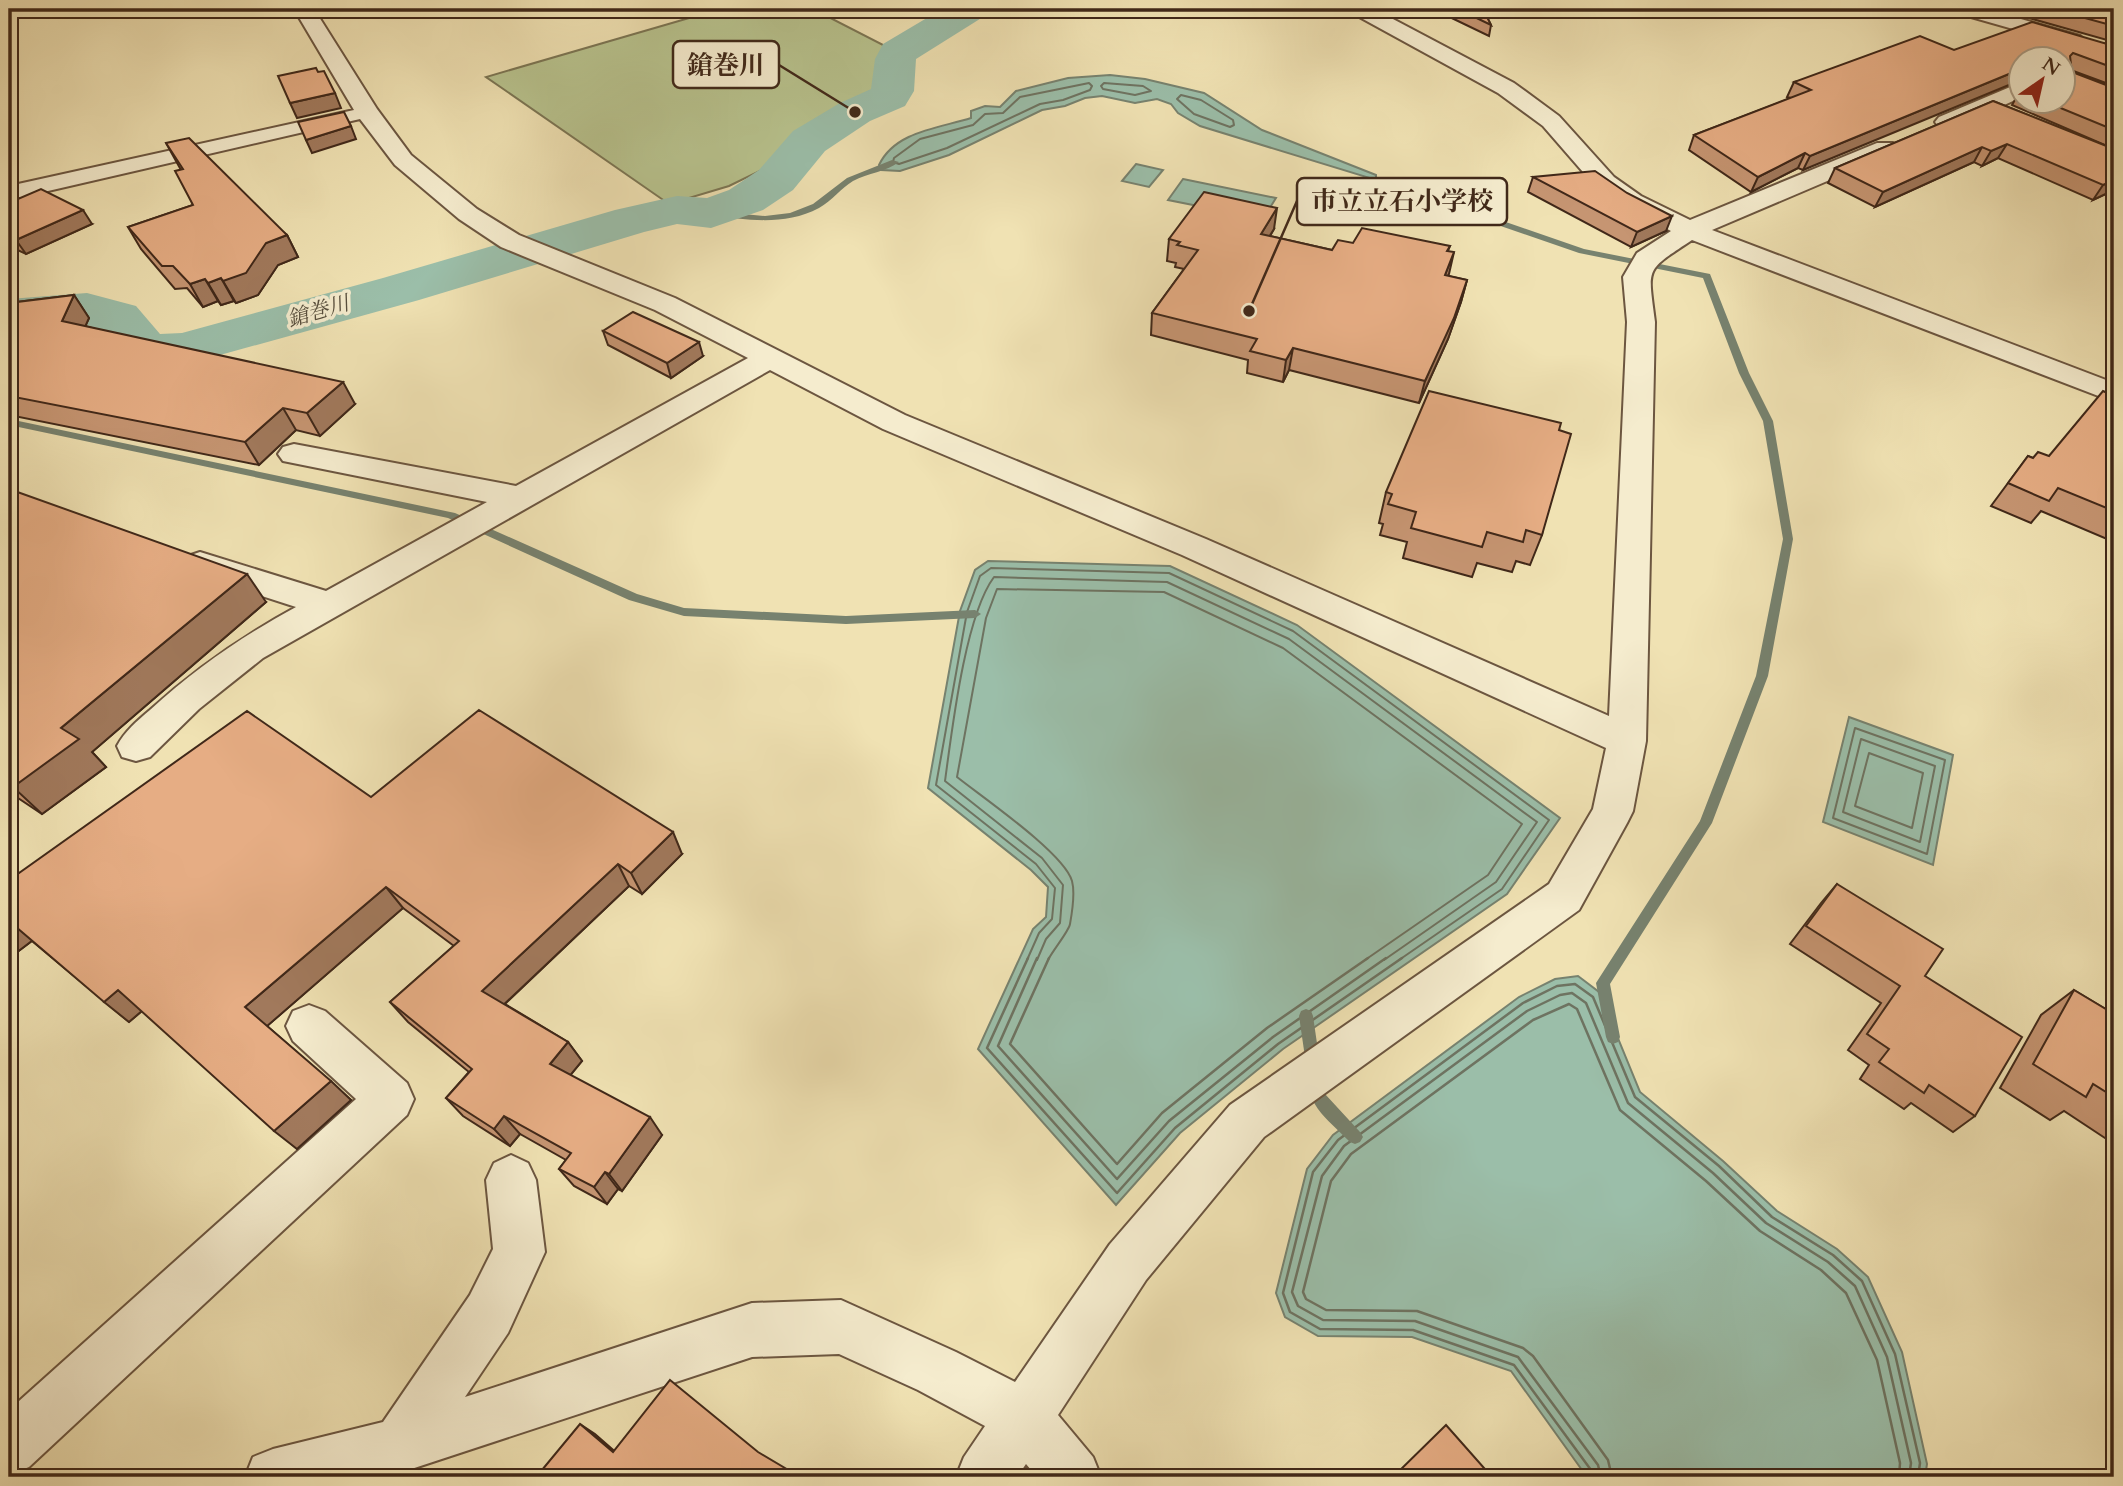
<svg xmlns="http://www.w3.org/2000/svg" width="2123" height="1486" viewBox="0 0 2123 1486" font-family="Cardo,'Noto Serif JP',serif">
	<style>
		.green { fill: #b8c38e; stroke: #7c7654; stroke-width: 2 }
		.water { fill: #9bbea9; stroke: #77826f; stroke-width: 2 }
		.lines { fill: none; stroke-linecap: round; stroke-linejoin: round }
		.shore-far1 { stroke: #6e7361; stroke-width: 2 }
		.shore { stroke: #6e7361; stroke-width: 2.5 }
		.stream { fill: #77826f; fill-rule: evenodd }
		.river { fill: #9bbea9; fill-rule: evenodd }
		.minor-casing { stroke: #6c5640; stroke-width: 4 }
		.minor { fill: #f5ecce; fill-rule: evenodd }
		.wall { fill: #c69572; stroke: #402819; stroke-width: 2 }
		.shaded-wall { fill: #a1795c; stroke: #402819; stroke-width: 2 }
		.building { fill: #e6ad84; stroke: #402819; stroke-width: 2 }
		.labels { text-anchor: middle; stroke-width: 7; stroke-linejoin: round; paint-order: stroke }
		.far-water-label { font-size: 21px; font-style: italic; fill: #574e3d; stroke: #f5ecce }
		.leader { fill: none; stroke: #402819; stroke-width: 2.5 }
		.callout-dot { fill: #402819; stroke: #f5ecce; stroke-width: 2.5 }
		.callout { fill: #f5ecce; stroke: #402819; stroke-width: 2.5 }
		.callout-label { font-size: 26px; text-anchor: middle; font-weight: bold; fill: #402819 }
	</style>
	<rect width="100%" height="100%" fill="#f0e2b3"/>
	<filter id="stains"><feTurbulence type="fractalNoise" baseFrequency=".00286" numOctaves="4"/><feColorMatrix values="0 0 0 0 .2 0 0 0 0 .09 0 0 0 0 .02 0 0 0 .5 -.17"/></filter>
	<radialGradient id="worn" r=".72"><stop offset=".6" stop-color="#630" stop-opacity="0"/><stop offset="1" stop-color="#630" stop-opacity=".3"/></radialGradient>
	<path class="green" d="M720 9H813L889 48 884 63V85L873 98 828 119 770 166 729 186 669 204 486 77Z"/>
	<g class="water">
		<path d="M1110 75 1145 79 1204 93 1262 130 1376 175V180L1200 126 1178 113 1171 104 1157 99 1135 103 1102 96 1085 98 1065 106 1042 110 949 155 900 171 881 170 879 165C895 131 940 128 971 118V111L985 106 1000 107 1016 91 1068 78Z"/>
		<path d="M1136 164 1163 170 1149 187 1122 181Z"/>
		<path d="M1183 179 1276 198 1263 219 1168 200Z"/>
		<path d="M988 561 1170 566 1297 625 1560 818 1507 894 1283 1049 1180 1133 1116 1205 978 1049 1033 929 1046 917 1048 887 1031 870 928 788 960 611 975 570Z"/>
		<path d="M1849 717 1953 755 1933 865 1823 822Z"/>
		<path d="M1578 976 1599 992 1640 1092 1723 1161 1777 1211 1837 1249 1868 1277 1902 1352 1927 1464 1925 1477H1587L1511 1371 1412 1337 1318 1336 1285 1317 1276 1293 1307 1169 1333 1135 1519 997 1555 979Z"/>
	</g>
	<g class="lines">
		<g class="shore-far1">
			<path d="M1089 83 1092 86 1090 90 1063 100 1040 104 947 148 899 164 893 162 894 158 920 139 973 125 985 114 1003 113 1020 97Z"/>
			<path d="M1104 83 1143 86 1151 91 1135 95 1103 89 1101 86Z"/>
			<path d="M1181 95 1201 100 1233 120 1234 125 1230 127 1194 114 1177 99Z"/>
			<path d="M1855 728 1945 760 1927 854 1833 818Z"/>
			<path d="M1861 739 1935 766 1920 842 1843 812Z"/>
			<path d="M1869 753 1923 773 1912 828 1855 806Z"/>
			<path d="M1027 960 1039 933 1052 919 1055 888 1036 864 936 785 967 612 980 576 991 568 1169 573 1293 631 1549 820 1502 889 1399 960"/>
			<path d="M1037 960 1046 939 1060 923 1063 885 1042 858 945 781C952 730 965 616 994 577L1167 582 1289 639 1537 822 1496 882 1384 960"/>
			<path d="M1048 960C1053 950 1069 931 1070 924 1072 913 1075 892 1072 881 1064 853 982 797 957 777L986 618 997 589 1164 592 1283 648 1522 824 1488 875 1365 960"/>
		</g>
		<g class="shore">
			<path d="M1028 958 987 1048 1117 1193 1175 1128 1278 1044 1402 958"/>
			<path d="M1037 958 998 1046 1117 1179 1169 1121 1273 1037 1386 958"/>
			<path d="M1049 958 1010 1044 1117 1164 1162 1113 1267 1028 1368 958"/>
			<path d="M1593 1477 1591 1470 1514 1365 1413 1330 1320 1329 1290 1312 1283 1293 1313 1172 1338 1140 1523 1003 1557 986 1575 984 1593 997 1635 1097 1719 1166 1772 1217 1833 1255 1862 1281 1895 1354 1920 1463 1918 1477"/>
			<path d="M1601 1477 1598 1465 1518 1357 1415 1321 1323 1320 1298 1306 1292 1292 1322 1176 1344 1146 1527 1011 1560 995 1572 993 1586 1003 1628 1103 1713 1173 1766 1223 1828 1262 1855 1286 1887 1357 1911 1463 1909 1477"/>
			<path d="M1612 1477 1608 1460 1533 1356 1523 1348 1417 1311 1326 1310 1306 1299 1303 1292 1331 1181 1351 1154 1533 1020 1569 1004 1577 1009 1620 1110 1706 1181 1760 1231 1821 1270 1846 1293 1877 1360 1900 1463 1899 1477"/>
		</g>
		<g class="stream">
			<path d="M892 160 899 162C886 172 868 173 853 181 841 188 832 201 819 208 785 226 747 220 711 215L707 213 711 211 765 216 790 213 813 204 847 178Z"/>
			<path d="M1373 178H1379L1584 249 1710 274 1749 373 1773 421 1793 539 1768 676 1712 823 1610 984 1620 1037 1618 1042 1613 1044 1608 1042 1606 1037 1596 983 1700 821 1756 676 1783 539 1763 421 1739 373 1703 278 1579 253 1373 182Z"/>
			<path d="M9 419 455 513 637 594 684 608 846 616 975 610 981 614 975 618 846 624 684 616 629 600 448 518 9 425Z"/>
			<path d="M1306 1009 1311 1011 1313 1016 1320 1064 1318 1069 1313 1071 1308 1069 1306 1064 1299 1016 1301 1011Z"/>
			<path d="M1316 1075 1321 1077 1325 1094 1360 1132 1363 1137 1360 1142 1355 1144 1350 1142C1335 1126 1301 1102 1311 1077Z"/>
		</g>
		<path class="river" d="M942 9H988L983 17 916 59 914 91 905 106 870 121 825 151 793 190 763 210 711 228 677 224 644 232 419 300 184 365C164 367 135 369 118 355 104 343 105 330 86 325L9 331V299L87 293 136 306 160 334 182 333 383 278 615 210 677 196 707 198 729 190 759 170 793 131 840 103 871 89 875 59 883 44Z"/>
		<g class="minor-casing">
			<g id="minor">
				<path d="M294 9H314L377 109 411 155 477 209 519 235 675 298 905 415 1206 539 1609 716 1627 322 1623 277 1637 253 1671 231 1623 206 1596 187 1543 126 1498 93 1352 13 1349 9H1374L1514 83 1559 116 1614 177 1641 196 1690 220 1877 143H1893L1897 148 1893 153 1712 230 2114 383V402L1692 240C1644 272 1648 266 1655 322L1646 741 1633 811 1627 823 1579 910 1264 1137 1146 1280 1058 1415 1093 1457 1101 1477H1037L1026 1464 1017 1477H956L964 1457 985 1426 918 1390 839 1354 752 1357 387 1477H245L253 1457 273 1449 383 1422 470 1295 493 1249 486 1180 494 1163 511 1155 528 1163 536 1180 545 1252 508 1333 465 1397 752 1303 841 1300 956 1352 1015 1382 1110 1244 1230 1105 1549 884 1593 809 1606 748 1182 555 883 429 770 370 263 658 199 709 150 757 136 761 122 757 117 746C125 731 137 721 150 710 196 668 241 637 296 607L188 572 183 564 188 556 200 552 326 591 487 502 283 461 278 454 283 447 294 444 516 486 748 358 655 310 501 247 459 219 395 165 360 119 9 200V186L354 110Z"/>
				<path d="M1954 9H1986L2080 36 2084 40 2080 44 2073 46 1957 13Z"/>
				<path d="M2022 82V97L1955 127H1939L1935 122 1939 117Z"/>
				<path d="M309 1005 325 1011 407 1083 414 1099 407 1115 29 1467 9 1475V1410L356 1099 293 1041 286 1026 293 1011Z"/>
			</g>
		</g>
		<use href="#minor" class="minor"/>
	</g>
	<g class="wall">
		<path d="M1433 9H1483L1491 25 1489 36Z"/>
		<path d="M1997 9H2114V42Z"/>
		<path d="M2114 43V86L2071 70 2072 72 2114 88V149L2012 105 2020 91 2021 89V102H2063V60H2021L1803 170 1798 168 1751 192 1689 150 1694 135 1791 98 1787 97 1794 82 1954 50Z"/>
		<path d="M1993 101 2114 149V190L2093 200 1998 158 1982 166 1974 162 1875 207 1828 183 1835 168Z"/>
		<path d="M166 143 287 235 298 257 278 265 258 295 236 303 234 301 221 305 218 301 203 307 187 288 175 289 141 249 128 227 193 205 181 170Z"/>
		<path d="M1533 177 1666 231 1631 247 1528 192Z"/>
		<path d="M10 186 19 199 92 224 26 254 9 246V187Z"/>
		<path d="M1274 229 1270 236 1332 250 1353 243 1450 246 1448 251V276L1467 280 1461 302 1448 339 1419 403 1289 370 1283 382 1247 373 1248 360 1151 335 1152 313 1184 269 1175 267 1176 263 1167 261 1169 239Z"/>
		<path d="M74 295 89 318 85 326 355 404 320 436 296 430 259 465 9 415V303Z"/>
		<path d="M603 331 703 356 671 378 608 345Z"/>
		<path d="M2114 396V542L2041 511 2031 523 1991 506 2028 456 2033 458 2049 456Z"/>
		<path d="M1559 430 1542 535 1530 565 1516 561 1512 572 1477 563 1472 577 1403 558 1407 542 1380 535 1383 524 1379 523 1386 492Z"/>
		<path d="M9 489 266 602 92 752 106 767 42 814 9 792Z"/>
		<path d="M371 797 682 854 642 894 629 886 505 1004 568 1042 582 1061 570 1075 662 1135 622 1191 618 1189 607 1204 574 1186 559 1169 566 1160 520 1134 510 1146 463 1116 446 1098 469 1072 408 1022 390 1002 454 946 403 908 267 1026 351 1100 297 1149 142 1011 129 1022 32 941 16 953 19 873Z"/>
		<path d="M1837 884 1925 976 1975 1116 1953 1132 1911 1103 1904 1109 1860 1079 1869 1065 1848 1050 1881 1003 1790 944 1821 903Z"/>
		<path d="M2074 990 2114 1014V1144L2064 1111 2050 1120 2000 1088 2041 1015Z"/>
	</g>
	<g class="shaded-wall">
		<path d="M2021 69V80L1803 170 1810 156Z"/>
		<path d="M335 93 341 108 297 118 290 103Z"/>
		<path d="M351 126 356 139 312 153 306 140Z"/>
		<path d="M2007 144 1998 158 1982 166 1991 151Z"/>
		<path d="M1982 147 1974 162 1875 207 1883 192Z"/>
		<path d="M1805 153 1798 168 1751 192 1758 177Z"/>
		<path d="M2114 180V190L2093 200 2103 185Z"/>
		<path d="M10 186 20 200 11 202Z"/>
		<path d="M1277 208 1274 229 1258 255 1261 234Z"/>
		<path d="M83 210 92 224 26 254 16 240Z"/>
		<path d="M1672 216 1666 231 1631 247 1637 232Z"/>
		<path d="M287 235 298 257 278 265 258 295 236 303 223 281 266 243Z"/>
		<path d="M1454 252 1449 274 1439 296 1445 275Z"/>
		<path d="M221 278 234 301 221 305 208 283Z"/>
		<path d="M205 279 218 301 203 307 190 284Z"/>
		<path d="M1467 280 1461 302 1448 339 1419 403 1425 381Z"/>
		<path d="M74 295 89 318 78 343 62 321Z"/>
		<path d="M699 342 703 356 671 378 667 363Z"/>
		<path d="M1293 348 1289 370 1283 382 1286 360Z"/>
		<path d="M343 382 355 404 320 436 307 413Z"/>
		<path d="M283 408 296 430 259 465 245 442Z"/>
		<path d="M247 574 266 602 92 752 106 767 42 814 13 787 61 728Z"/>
		<path d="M673 832 682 854 642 894 631 873Z"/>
		<path d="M618 864 629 886 497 1011 482 991Z"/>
		<path d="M386 887 403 908 266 1027 245 1007Z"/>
		<path d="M9 921 33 940 16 953 9 947Z"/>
		<path d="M118 990 143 1010 129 1022 104 1002Z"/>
		<path d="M568 1042 582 1061 564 1083 550 1064Z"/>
		<path d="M331 1081 351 1100 297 1149 274 1131Z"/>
		<path d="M504 1116 520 1134 510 1146 494 1129Z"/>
		<path d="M650 1117 662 1135 622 1191 609 1174Z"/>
		<path d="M605 1172 618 1189 607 1204 594 1187Z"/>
		<path d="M580 1424 595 1434 627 1462 613 1452Z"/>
	</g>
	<g class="building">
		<path d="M1458 9H1483L1491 25Z"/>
		<path d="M2052 9H2114V26Z"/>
		<path d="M2032 22 2107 44 2114 43V68L2073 53 2070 56 2072 72 2114 88V130L2046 102H2063V60H2021V69L1810 156 1805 153 1758 177 1694 135 1811 90 1794 82 1920 36 1954 50Z"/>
		<path d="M316 68 318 72 324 71 335 93 290 103 278 76Z"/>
		<path d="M1993 101 2114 149V180L2103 185 2007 144 1991 151 1982 147 1883 192 1835 168Z"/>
		<path d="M344 112 351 126 306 140 298 122Z"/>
		<path d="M189 138 287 235 266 243 246 273 223 281 221 278 208 283 205 279 190 284 173 266H162L128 227 193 205 175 171 183 169 166 143Z"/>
		<path d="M1595 171 1627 193 1672 216 1637 232 1533 177Z"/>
		<path d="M10 186 11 202 41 189 83 210 16 240 9 237V187Z"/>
		<path d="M1204 192 1277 208 1261 234 1332 250 1338 240 1353 243 1362 228 1450 246 1447 251 1454 252 1445 275 1467 280 1454 318 1425 381 1293 348 1286 360 1250 351 1257 339 1152 313 1198 250 1177 245 1180 242 1169 239Z"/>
		<path d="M74 295 62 321 343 382 307 413 283 408 245 442 9 396V303Z"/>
		<path d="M633 312 699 342 667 363 603 331Z"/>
		<path d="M1429 391 1561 423 1559 430 1571 434 1542 535 1526 530 1523 542 1487 532 1482 547 1411 528 1416 512 1388 504 1392 494 1386 492Z"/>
		<path d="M2103 391 2114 396V511L2058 488 2049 501 2008 483 2028 456 2033 458 2038 452 2049 456Z"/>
		<path d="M9 489 247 574 61 728 79 739 13 787 9 785Z"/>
		<path d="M479 710 673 832 631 873 618 864 482 991 568 1042 550 1064 650 1117 609 1174 605 1172 594 1187 559 1169 571 1153 504 1116 494 1129 446 1098 472 1069 390 1002 459 941 386 887 245 1007 331 1081 274 1131 118 990 104 1002 9 921V865L19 873 247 711 371 797Z"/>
		<path d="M1837 884 1943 949 1925 976 2022 1037 1975 1116 1929 1085 1924 1093 1879 1062 1889 1049 1867 1034 1900 986 1806 926Z"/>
		<path d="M2074 990 2114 1014V1097L2093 1084 2086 1097 2033 1064Z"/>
		<path d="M670 1380 758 1452 800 1477H538L537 1476 580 1424 613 1452Z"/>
		<path d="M1446 1425 1492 1477H1393Z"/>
	</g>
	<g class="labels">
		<g class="far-water-label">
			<text transform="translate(318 311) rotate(-16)" y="7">鎗巻川</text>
		</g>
	</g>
	<path class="leader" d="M855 112L779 65M1249 311L1297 201"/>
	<g class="callout-dot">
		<circle cx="855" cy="112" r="7"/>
		<circle cx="1249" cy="311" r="7"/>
	</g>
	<g class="callout">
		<rect x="673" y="41" width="106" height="47" rx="7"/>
		<rect x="1297" y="178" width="210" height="47" rx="7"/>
	</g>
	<g class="callout-label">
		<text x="726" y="74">鎗巻川</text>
		<text x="1402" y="210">市立立石小学校</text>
	</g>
	<rect width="2123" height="1486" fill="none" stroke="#f0e2b3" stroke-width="35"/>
	<rect x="10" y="10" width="2102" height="1465" fill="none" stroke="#402819" stroke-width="3.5"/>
	<rect x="18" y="18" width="2088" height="1451" fill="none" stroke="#402819" stroke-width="2"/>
	<g transform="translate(2042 80) rotate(34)"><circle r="33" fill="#f5ecce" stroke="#ad9e86" stroke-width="2"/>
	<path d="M0-5L12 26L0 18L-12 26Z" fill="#8f2418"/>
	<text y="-10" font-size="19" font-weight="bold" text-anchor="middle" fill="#402819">N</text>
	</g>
	<rect width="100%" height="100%" filter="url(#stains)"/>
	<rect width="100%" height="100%" fill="url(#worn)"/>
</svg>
